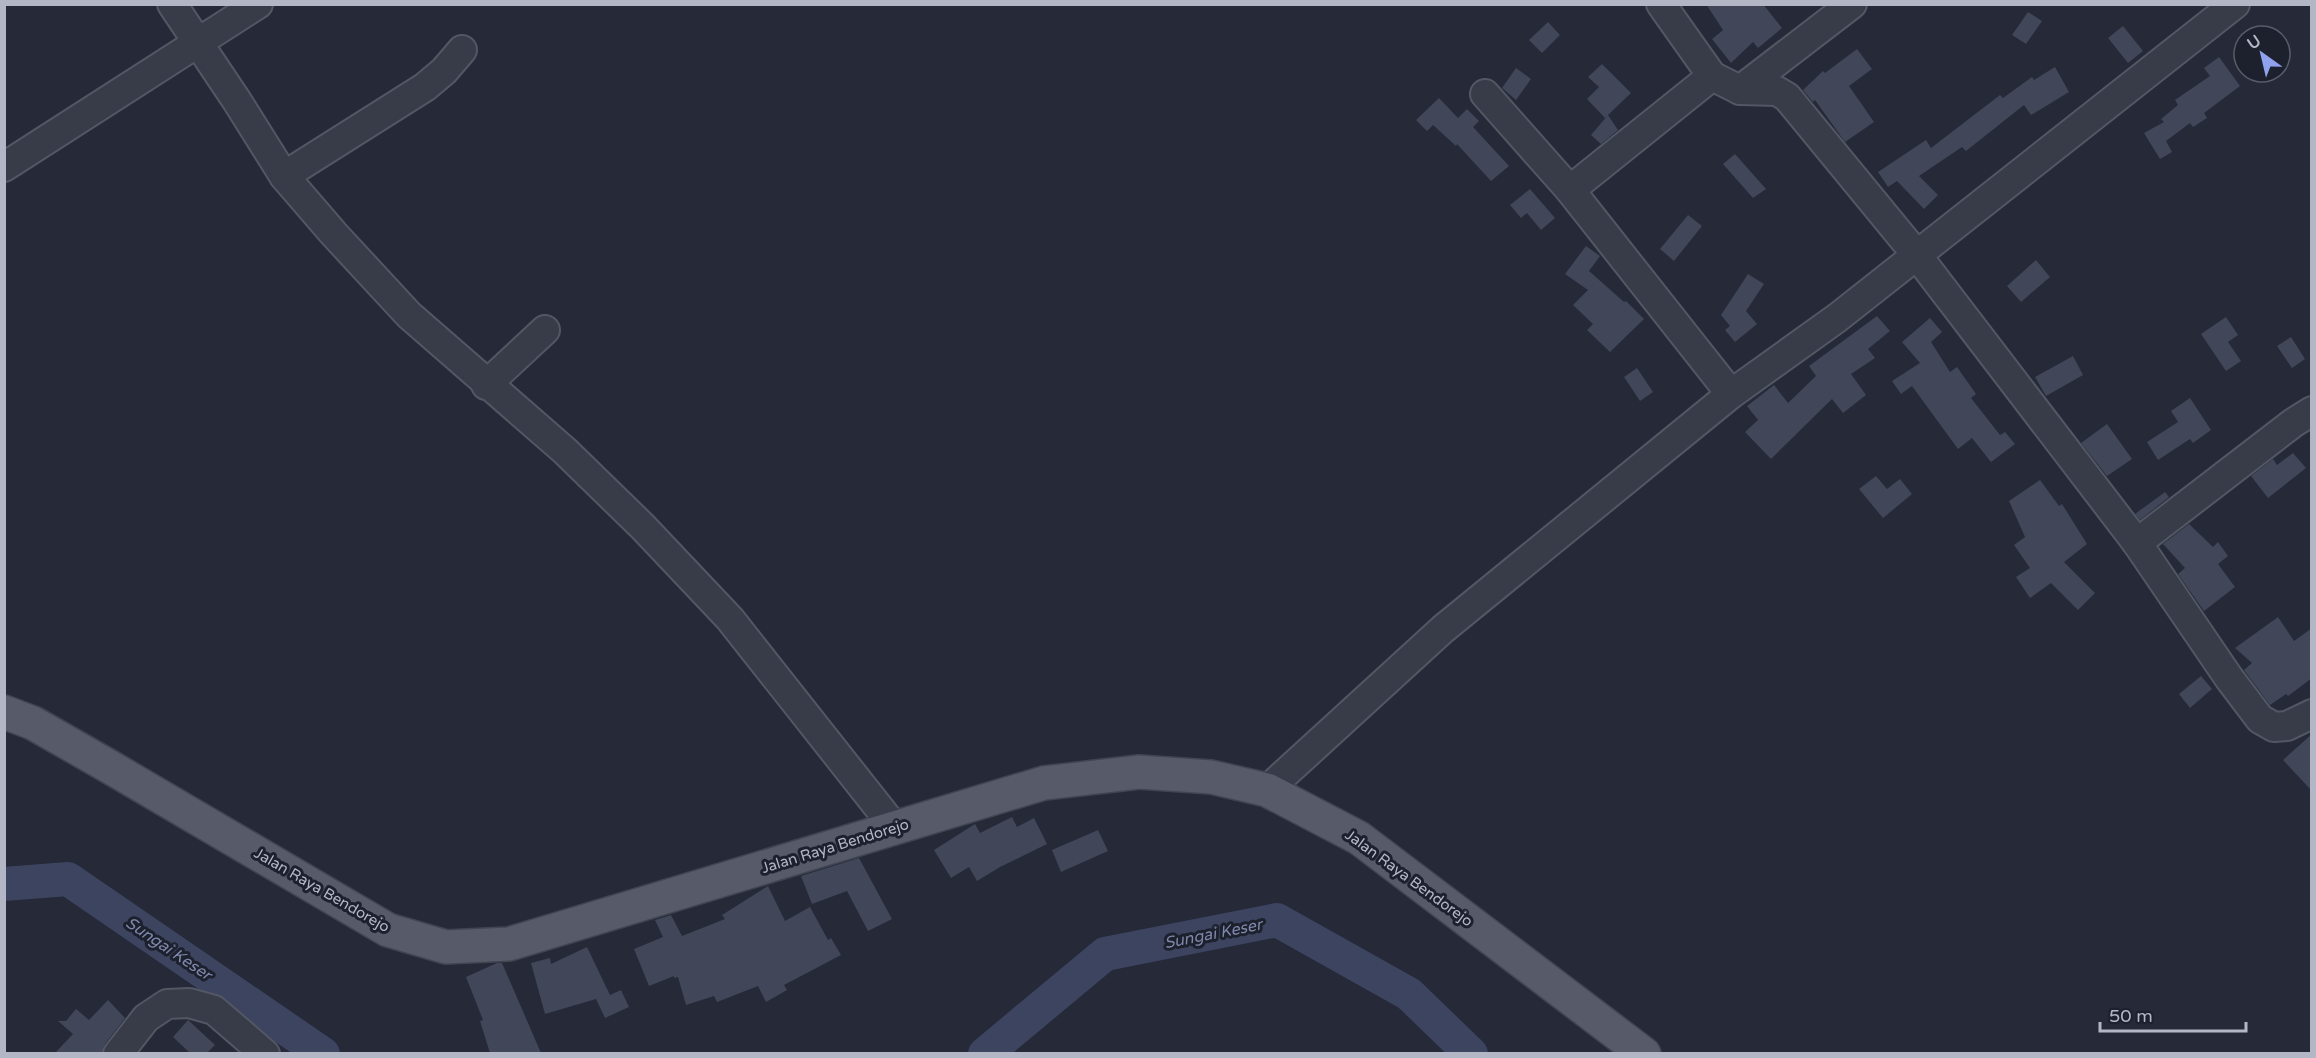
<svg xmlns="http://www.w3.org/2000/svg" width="2316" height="1058" viewBox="0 0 2316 1058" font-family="'Varela Round',sans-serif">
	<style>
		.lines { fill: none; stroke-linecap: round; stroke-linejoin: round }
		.river { stroke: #3c4460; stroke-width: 34 }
		.building { fill: #414758 }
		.minor-casing { stroke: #535764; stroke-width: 32 }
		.major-casing { stroke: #414552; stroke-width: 36 }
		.minor { stroke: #383c49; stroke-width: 28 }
		.major { stroke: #565a69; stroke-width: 33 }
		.labels { text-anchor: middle; stroke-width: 6; stroke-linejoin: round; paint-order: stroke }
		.street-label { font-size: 15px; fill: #b3b7c5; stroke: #1d212e }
		.water-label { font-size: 16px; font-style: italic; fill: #7e88aa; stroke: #1d212e }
	</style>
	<rect width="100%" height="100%" fill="#252938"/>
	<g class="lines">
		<g class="river">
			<path d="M4 884 68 879 323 1054"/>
			<path d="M985 1054 1105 954 1277 920 1409 994 1471 1054"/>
		</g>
	</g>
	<g class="building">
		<path d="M1706 4H1763L1782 28 1758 48 1753 42 1731 63 1712 39 1723 30Z"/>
		<path d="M2028 12 2042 21 2026 44 2012 35Z"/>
		<path d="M1548 22 1560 35 1542 53 1529 40Z"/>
		<path d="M2123 26 2143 51 2128 63 2108 38Z"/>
		<path d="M1857 49 1872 69 1849 86 1874 122 1845 142 1815 100 1813 102 1803 90 1823 71 1825 73Z"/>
		<path d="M2219 57 2240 86 2204 113 2207 118 2193 127 2190 123 2166 141 2172 152 2160 159 2144 133 2164 122 2161 119 2178 105 2175 100 2210 76 2204 68Z"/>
		<path d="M1602 64 1631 93 1608 115 1618 130 1601 144 1591 135 1608 115 1605 118 1587 99 1599 87 1588 77Z"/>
		<path d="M2055 67 2069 92 2031 115 2024 105 1966 151 1962 147 1919 176 1938 195 1924 209 1897 181 1888 187 1878 172 1926 140 1931 148 2000 95 2003 98 2032 77 2034 80Z"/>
		<path d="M1516 68 1531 79 1516 100 1502 88Z"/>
		<path d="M1439 98 1458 118 1467 109 1479 121 1473 127 1509 166 1491 181 1457 144 1456 146 1433 125 1427 131 1416 120Z"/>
		<path d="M1735 154 1766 189 1753 198 1723 164Z"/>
		<path d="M1530 189 1555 218 1541 230 1527 213 1521 218 1510 205Z"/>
		<path d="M1688 215 1702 226 1674 261 1660 249Z"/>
		<path d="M1586 246 1600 256 1589 271 1624 302 1626 301 1644 319 1610 352 1587 330 1593 324 1573 305 1588 290 1565 274Z"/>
		<path d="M2036 260 2050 277 2021 302 2007 286Z"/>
		<path d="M1748 274 1764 284 1746 311 1757 324 1735 342 1725 330 1730 326 1721 315Z"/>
		<path d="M1877 316 1890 331 1868 349 1875 358 1851 374 1866 395 1843 413 1832 399 1771 459 1745 432 1758 420 1747 406 1774 385 1788 403 1816 376 1809 366Z"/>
		<path d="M2226 317 2238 335 2228 342 2241 361 2226 371 2201 334Z"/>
		<path d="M1930 318 1942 332 1931 342 1950 372 1957 367 1976 394 1971 398 2000 435 2005 432 2015 444 1991 462 1972 438 1958 449 1912 386 1901 394 1892 381 1920 363 1902 342Z"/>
		<path d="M2291 337 2305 359 2292 368 2277 346Z"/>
		<path d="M2073 356 2083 375 2046 396 2035 377Z"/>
		<path d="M1637 368 1653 392 1640 401 1624 377Z"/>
		<path d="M2190 398 2211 430 2193 443 2190 439 2158 460 2147 442 2178 422 2171 411Z"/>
		<path d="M2107 424 2132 459 2107 476 2081 443Z"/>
		<path d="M2293 453 2306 468 2268 498 2251 476 2273 459 2277 465Z"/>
		<path d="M1876 476 1887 489 1900 479 1912 494 1883 518 1859 489Z"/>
		<path d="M2040 480 2059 506 2062 504 2087 544 2064 562 2095 593 2078 610 2051 583 2030 598 2016 577 2030 568 2014 545 2025 537 2009 501Z"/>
		<path d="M2165 492 2169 497 2140 520 2135 514Z"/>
		<path d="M2189 524 2213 547 2218 542 2228 556 2218 564 2235 587 2204 611 2178 574 2185 568 2163 544Z"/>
		<path d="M2278 617 2294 641 2312 628V678L2288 696 2286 694 2270 705 2244 670 2252 663 2235 648Z"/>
		<path d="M2201 676 2212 689 2190 708 2179 694Z"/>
		<path d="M2312 734V791L2283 760Z"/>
		<path d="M1012 817 1017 827 1034 818 1047 844 1000 867 977 881 969 867 951 878 934 850 975 824 980 833Z"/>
		<path d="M1098 830 1108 851 1061 872 1052 850Z"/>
		<path d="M859 858 892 919 868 931 847 891 812 904 801 876Z"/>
		<path d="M768 886 785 921 810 907 828 940 831 938 841 955 784 985 787 990 766 1002 758 986 717 1002 714 996 686 1005 678 977 674 978V976L649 986 634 949 663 937 655 920 671 915 682 936 725 919 722 915Z"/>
		<path d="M587 947 610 995 621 990 629 1007 605 1018 596 999 545 1014 531 963 550 958 551 964Z"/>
		<path d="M497 963H502L541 1053H490L480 1021 483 1020 466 977Z"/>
		<path d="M108 1000 125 1018 105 1044 102 1053H55L73 1034 58 1021H66L76 1009 89 1020Z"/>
		<path d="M188 1020 215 1045 207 1053H190L173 1037Z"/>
	</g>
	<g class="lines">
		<g class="minor-casing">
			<g id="minor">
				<path d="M172 4 237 101 284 176 334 234 409 315 565 451 643 527 730 619 895 828"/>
				<path d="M1661 4 1712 76 1740 90 1777 91 1787 97 1916 254 2137 543 2229 678 2260 719 2274 727 2287 726 2312 714"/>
				<path d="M1740 90 1852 4"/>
				<path d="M1485 94 1570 190 1731 394"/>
				<path d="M4 167 258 4"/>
				<path d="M284 176 425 87 444 71 462 50"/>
				<path d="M1570 190 1712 76"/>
				<path d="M486 385 545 330"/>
				<path d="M2137 543 2293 423 2312 411"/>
				<path d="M1267 790 1443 629 1731 394 1837 318 2235 4"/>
				<path d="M118 1054 146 1018 167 1004 189 1003 214 1010 265 1054"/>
			</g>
		</g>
		<g class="major-casing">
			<path id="major" d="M4 712 33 723 110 767 388 930 446 947 509 944 1044 783 1139 772 1211 777 1267 790 1359 838 1644 1054"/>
		</g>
		<use href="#minor" class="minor"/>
		<use href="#major" class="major"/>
	</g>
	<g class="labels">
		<g class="street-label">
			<text transform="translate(835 846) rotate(-17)" y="5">Jalan Raya Bendorejo</text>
			<text transform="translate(1409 878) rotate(36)" y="5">Jalan Raya Bendorejo</text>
			<text transform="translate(322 890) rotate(30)" y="5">Jalan Raya Bendorejo</text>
		</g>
		<g class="water-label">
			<text transform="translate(1213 933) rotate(-11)" y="6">Sungai Keser</text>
			<text transform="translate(169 948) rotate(34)" y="6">Sungai Keser</text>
		</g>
	</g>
	<rect width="2316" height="1058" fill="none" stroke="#b3b7c5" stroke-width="12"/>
	<g transform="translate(2262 54) rotate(326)"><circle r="28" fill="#1d212e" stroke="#595d6a" stroke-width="1.5"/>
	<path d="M0-4.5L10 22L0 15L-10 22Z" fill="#90a2ed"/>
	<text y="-9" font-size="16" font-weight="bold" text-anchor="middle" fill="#b3b7c5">U</text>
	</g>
	<path d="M2100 1022v9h146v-9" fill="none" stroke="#b3b7c5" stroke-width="3"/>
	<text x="2109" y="1022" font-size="18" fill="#b3b7c5" stroke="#1d212e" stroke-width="4.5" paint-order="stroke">50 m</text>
</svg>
